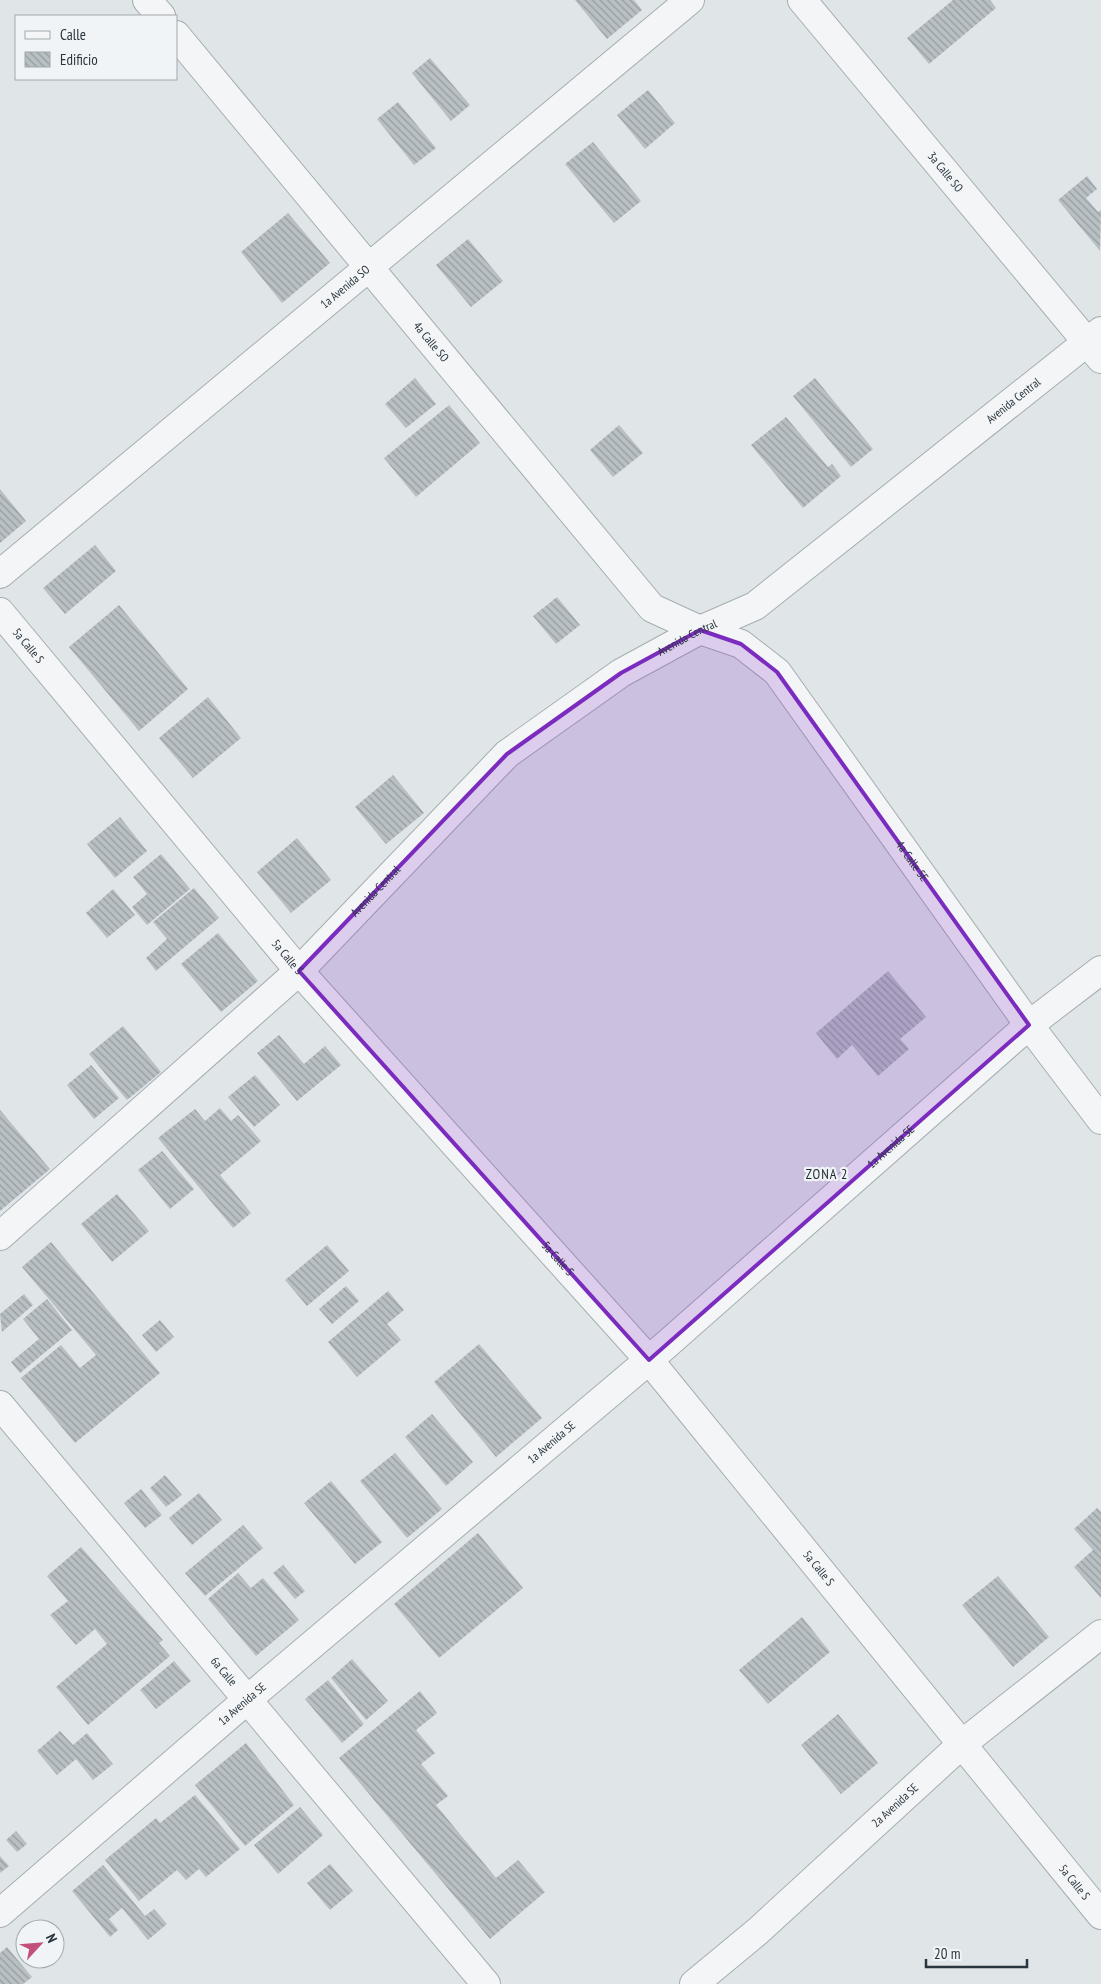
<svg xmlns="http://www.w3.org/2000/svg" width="1101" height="1984" viewBox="0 0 1101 1984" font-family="'PT Sans Narrow',sans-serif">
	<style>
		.building { fill: url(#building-back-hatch) }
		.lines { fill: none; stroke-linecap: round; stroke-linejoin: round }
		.minor-casing { stroke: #a6adb2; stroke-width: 30 }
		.minor { stroke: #f3f5f7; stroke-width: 28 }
		.marked { fill: #7b2cbf; fill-opacity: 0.2; stroke: #7b2cbf; stroke-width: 4; stroke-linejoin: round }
		.labels { text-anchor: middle; stroke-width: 4.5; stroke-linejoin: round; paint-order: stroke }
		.street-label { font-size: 12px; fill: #2a363e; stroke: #f0f4f6 }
		.neighbourhood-label { font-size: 14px; letter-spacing: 1px; fill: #1c272f; stroke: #f0f4f6 }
	</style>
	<defs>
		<pattern id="building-back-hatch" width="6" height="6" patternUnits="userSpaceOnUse" patternTransform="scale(1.25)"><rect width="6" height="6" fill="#b8c0c4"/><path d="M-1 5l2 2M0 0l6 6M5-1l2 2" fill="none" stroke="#969da1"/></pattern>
	</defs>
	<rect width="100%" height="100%" fill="#e0e5e8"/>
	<g class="building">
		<path d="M575 0H634L642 10 607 39Z"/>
		<path d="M953 0H990L996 8 929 64 907 38Z"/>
		<path d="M430 58 470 105 451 121 412 73Z"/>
		<path d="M648 90 675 123 645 149 617 115Z"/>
		<path d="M398 102 436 148 414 165 377 119Z"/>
		<path d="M593 142 641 201 614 223 565 164Z"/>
		<path d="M1087 176 1097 189 1086 198 1098 212 1101 210 1100 251 1058 200Z"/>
		<path d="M288 213 330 263 282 303 241 252Z"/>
		<path d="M468 239 503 281 471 307 436 265Z"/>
		<path d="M415 378 436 404 406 428 385 404Z"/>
		<path d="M815 378 873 449 851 467 793 396Z"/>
		<path d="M449 405 480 443 416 497 384 458Z"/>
		<path d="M786 417 828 467 832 464 841 476 803 508 751 445Z"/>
		<path d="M619 425 643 453 613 477 590 450Z"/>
		<path d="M0 489 26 521 0 543Z"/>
		<path d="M95 545 116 571 65 614 43 588Z"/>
		<path d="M557 597 580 625 556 644 533 616Z"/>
		<path d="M119 605 188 689 139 731 69 647Z"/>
		<path d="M208 697 241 738 193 778 159 738Z"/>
		<path d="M393 775 424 813 386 844 355 807Z"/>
		<path d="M120 817 147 851 115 878 87 844Z"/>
		<path d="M297 838 331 880 291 913 257 872Z"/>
		<path d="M161 854 190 889 147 925 132 907 147 894 133 877Z"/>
		<path d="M194 888 219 918 156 971 146 958 167 939 153 922Z"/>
		<path d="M113 889 135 915 107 938 86 913Z"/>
		<path d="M218 933 258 981 221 1012 181 964Z"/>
		<path d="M888 971 926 1017 900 1039 909 1049 878 1076 852 1045 837 1059 816 1033Z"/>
		<path d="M123 1026 161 1072 127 1100 89 1054Z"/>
		<path d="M279 1035 304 1064 325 1046 341 1065 297 1101 257 1053Z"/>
		<path d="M91 1065 119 1098 94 1119 67 1085Z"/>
		<path d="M255 1075 280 1105 254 1127 228 1097Z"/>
		<path d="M220 1108 231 1121 238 1115 261 1141 220 1175 251 1213 233 1228 158 1138 195 1109 205 1121Z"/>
		<path d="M0 1110 50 1169 0 1211Z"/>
		<path d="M162 1151 194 1189 170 1209 138 1170Z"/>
		<path d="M117 1194 149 1231 112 1262 81 1224Z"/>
		<path d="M51 1242 160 1373 75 1443 21 1378 61 1345 80 1368 96 1355 22 1267Z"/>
		<path d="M327 1245 349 1271 307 1306 285 1280Z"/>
		<path d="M346 1286 359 1301 332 1324 319 1309Z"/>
		<path d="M388 1291 404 1310 387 1324 401 1340 357 1377 328 1342Z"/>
		<path d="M24 1294 33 1305 2 1332 0 1314Z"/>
		<path d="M47 1299 72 1330 20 1373 11 1362 39 1339 23 1319Z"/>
		<path d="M160 1320 174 1337 156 1352 142 1335Z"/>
		<path d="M479 1344 542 1418 496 1457 434 1382Z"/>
		<path d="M432 1414 473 1462 446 1486 405 1437Z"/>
		<path d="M395 1453 442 1509 407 1538 360 1481Z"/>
		<path d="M165 1475 182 1495 166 1507 150 1488Z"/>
		<path d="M331 1481 382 1542 355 1564 304 1503Z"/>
		<path d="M141 1489 162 1515 145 1528 124 1503Z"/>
		<path d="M199 1493 222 1520 192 1545 169 1518Z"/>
		<path d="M1097 1508 1101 1512V1598L1074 1567 1093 1550 1074 1529Z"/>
		<path d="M243 1525 263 1548 205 1596 185 1573Z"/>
		<path d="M478 1533 523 1588 439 1658 394 1604Z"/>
		<path d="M81 1547 163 1640 159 1643 170 1656 88 1725 56 1687 107 1644 95 1629 76 1645 50 1615 68 1601 47 1576Z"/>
		<path d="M283 1565 305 1591 295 1599 273 1573Z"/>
		<path d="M238 1573 251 1588 263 1578 299 1620 256 1656 208 1599Z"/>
		<path d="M998 1576 1049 1637 1013 1667 962 1605Z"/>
		<path d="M802 1617 830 1652 768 1704 739 1670Z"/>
		<path d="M352 1659 388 1701 366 1720 331 1678Z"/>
		<path d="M174 1661 191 1681 156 1709 140 1690Z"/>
		<path d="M328 1680 364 1724 342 1743 305 1699Z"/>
		<path d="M420 1691 437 1713 416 1730 435 1753 421 1764 448 1796 436 1805 496 1878 518 1860 545 1892 490 1939 339 1758Z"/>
		<path d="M838 1714 878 1763 841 1794 801 1745Z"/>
		<path d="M60 1731 73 1745 87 1733 113 1764 93 1780 76 1759 57 1775 37 1751Z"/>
		<path d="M246 1743 294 1805 245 1846 195 1785Z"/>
		<path d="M195 1795 240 1849 206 1877 199 1869 186 1880 177 1870 139 1901 105 1860 156 1818 160 1823Z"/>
		<path d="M300 1807 323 1835 278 1874 254 1845Z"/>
		<path d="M16 1831 27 1844 17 1852 6 1840Z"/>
		<path d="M0 1856 9 1866 0 1873Z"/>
		<path d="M330 1864 353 1891 330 1910 307 1883Z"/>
		<path d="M103 1865 145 1916 154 1909 167 1924 148 1940 122 1908 109 1919 118 1930 110 1937 72 1891Z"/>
		<path d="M7 1947 32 1977 23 1984H0V1953Z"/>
	</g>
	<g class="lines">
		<g class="minor-casing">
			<g id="minor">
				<path d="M147 0 161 16"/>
				<path id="s1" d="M802 0 1101 359"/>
				<path id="s2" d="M176 35 652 608 700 630 741 644 777 672 1029 1025 1101 1120"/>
				<path id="s3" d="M0 574 690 0"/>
				<path id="s4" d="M0 612 299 971 649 1360 1101 1915"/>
				<path id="s5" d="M0 1236 299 971 507 754 621 673 700 630 755 606 1101 331"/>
				<path id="s6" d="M0 1405 486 1984"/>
				<path id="s7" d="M0 1913 248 1699 649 1360 1029 1025 1101 970"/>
				<path id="s8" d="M694 1984 758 1931 962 1744 1101 1634"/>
			</g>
		</g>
		<use href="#minor" class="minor"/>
	</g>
	<path class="marked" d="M700 630 741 644 777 672 1029 1025 649 1360 299 971 507 754 621 673Z"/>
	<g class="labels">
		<g class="street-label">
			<text dy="4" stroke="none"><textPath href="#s1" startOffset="224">3a Calle SO</textPath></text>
			<text dy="4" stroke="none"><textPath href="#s3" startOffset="449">1a Avenida SO</textPath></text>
			<text dy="4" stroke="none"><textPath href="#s2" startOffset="399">4a Calle SO</textPath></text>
			<text dy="4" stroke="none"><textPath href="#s5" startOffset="1320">Avenida Central</textPath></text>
			<text dy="4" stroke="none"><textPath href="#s5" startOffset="915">Avenida Central</textPath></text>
			<text dy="4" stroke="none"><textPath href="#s4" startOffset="44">5a Calle S</textPath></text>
			<text dy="4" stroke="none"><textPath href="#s2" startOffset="1119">4a Calle SE</textPath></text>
			<text dy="4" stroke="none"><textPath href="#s5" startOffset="510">Avenida Central</textPath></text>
			<text dy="4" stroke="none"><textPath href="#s4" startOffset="449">5a Calle S</textPath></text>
			<text dy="4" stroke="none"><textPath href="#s7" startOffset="1175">1a Avenida SE</textPath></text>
			<text dy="4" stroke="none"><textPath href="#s4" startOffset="854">5a Calle S</textPath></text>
			<text dy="4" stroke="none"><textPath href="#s7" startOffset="725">1a Avenida SE</textPath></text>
			<text dy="4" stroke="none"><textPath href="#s4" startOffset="1259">5a Calle S</textPath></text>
			<text dy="4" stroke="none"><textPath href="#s6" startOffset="348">6a Calle</textPath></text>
			<text dy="4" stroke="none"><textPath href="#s7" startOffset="320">1a Avenida SE</textPath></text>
			<text dy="4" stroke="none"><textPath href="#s8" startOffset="269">2a Avenida SE</textPath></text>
			<text dy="4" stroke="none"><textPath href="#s4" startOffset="1664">5a Calle S</textPath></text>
		</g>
		<g class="neighbourhood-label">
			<text x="827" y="1179">ZONA 2</text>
		</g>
	</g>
	<rect x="15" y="15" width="162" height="65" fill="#f0f4f6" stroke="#a1a8ac"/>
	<rect x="25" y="31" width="25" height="8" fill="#f3f5f7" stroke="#a1a8ac"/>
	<text x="60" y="40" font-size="15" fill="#2a363e">Calle</text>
	<rect x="25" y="52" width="25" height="15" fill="url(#building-back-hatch)" stroke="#a1a8ac"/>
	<text x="60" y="65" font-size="15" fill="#2a363e">Edificio</text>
	<g transform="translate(40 1944) rotate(64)"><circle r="24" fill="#f0f4f6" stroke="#a1a8ac"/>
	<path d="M0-4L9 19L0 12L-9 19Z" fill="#c34f7d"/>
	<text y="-8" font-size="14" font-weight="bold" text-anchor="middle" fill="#2a363e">N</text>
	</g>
	<path d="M926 1959v8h101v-8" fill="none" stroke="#2a363e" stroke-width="2.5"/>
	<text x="934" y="1959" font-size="15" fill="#2a363e" stroke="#f0f4f6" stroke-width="4" paint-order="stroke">20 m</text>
</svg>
